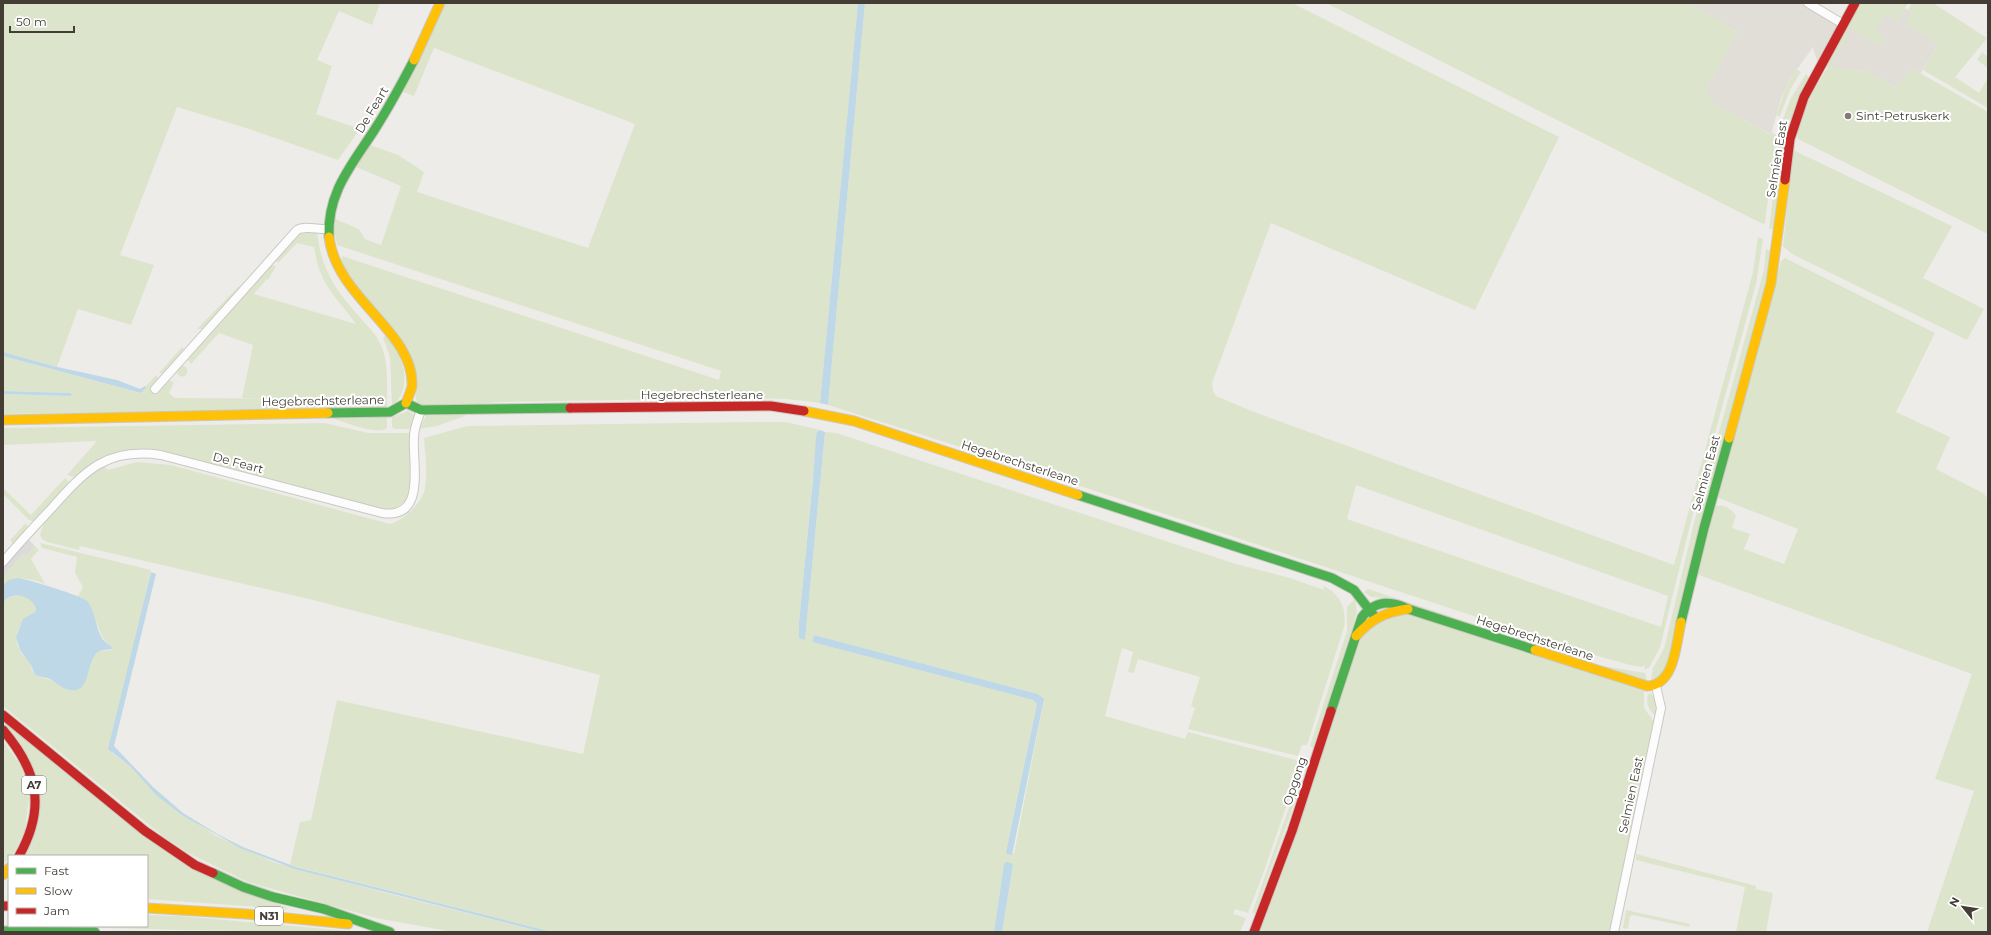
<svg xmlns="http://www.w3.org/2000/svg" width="1991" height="935" viewBox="0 0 1991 935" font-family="Montserrat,sans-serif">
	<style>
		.residential { fill: #e1ddd7 }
		.green { fill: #dce5cb; fill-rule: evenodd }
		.parking { fill: #dddbd9 }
		.water { fill: #bed8e8 }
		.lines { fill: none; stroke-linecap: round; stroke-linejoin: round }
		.street-casing { stroke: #cac8c5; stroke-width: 10 }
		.fast-casing { stroke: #ccc8c1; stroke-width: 11 }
		.slow-casing { stroke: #ccc8c1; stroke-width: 11 }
		.jam-casing { stroke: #ccc8c1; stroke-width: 11 }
		.street { stroke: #fcfcfc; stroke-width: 8 }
		.fast { stroke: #4caf50; stroke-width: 9 }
		.slow { stroke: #ffc107; stroke-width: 9 }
		.jam { stroke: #c62828; stroke-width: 9 }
		.poi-dot { fill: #7f7a75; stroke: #fff; stroke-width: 1.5 }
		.labels { text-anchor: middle; stroke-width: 4; stroke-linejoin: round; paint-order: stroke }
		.shield { fill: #fff; stroke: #7b7772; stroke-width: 1 }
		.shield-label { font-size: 11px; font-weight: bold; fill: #433d36 }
		.street-label { font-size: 12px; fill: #433d36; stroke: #fff }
		.poi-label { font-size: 12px; fill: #433d36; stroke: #fff; text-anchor: start }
	</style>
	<rect width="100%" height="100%" fill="#eeece9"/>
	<path class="residential" d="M1687 3H1817L1871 38 1885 14 1897 21 1905 8 1912 13 1906 24 1938 44 1921 73 1913 69 1896 88 1867 72 1828 67 1818 64 1813 47 1790 79 1781 99 1771 134 1712 104 1705 90 1738 32Z"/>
	<g class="green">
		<path d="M3 3H380L372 25 339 11 317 60 332 66 316 114 360 129 338 160 246 128 177 107 120 255 154 265 131 325 78 309 57 367 3 352Z"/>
		<path d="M444 3H858L820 403 787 399 743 398 499 402 467 405H423L417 402 416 399 414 374 350 281 342 265V256L719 380 721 371 337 245 334 229 335 219 359 229 365 239 381 245 401 186 356 167 370 145 398 155 424 172 417 192 588 248 635 124 434 48 414 96 403 92Z"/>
		<path d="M865 3H1292L1559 137 1475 310 1271 223 1212 383 1213 391 1216 396 1254 412 1674 565 1753 272 1758 237 1763 239 1756 284 1694 509 1660 647 1649 668 1644 669 1645 664 1642 667 1630 665 1573 649 1011 463 828 405ZM1356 485 1668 596 1661 627 1347 519Z"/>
		<path d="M1326 3H1687L1738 32 1705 90 1713 104 1770 134 1771 132 1776 135 1765 223 1763 224Z"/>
		<path d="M1860 3H1908L1897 21 1885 14 1875 32 1885 38 1881 46 1847 27Z"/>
		<path d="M1912 3H1933L1987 38 1955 77 1979 93 1988 78V108L1923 70 1938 44 1906 24 1912 13 1908 10Z"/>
		<path d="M1844 32 1849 35 1829 67 1867 72 1896 88 1913 69 1988 112V234L1798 139C1793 118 1817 85 1828 67L1827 65Z"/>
		<path d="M1982 52 1988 57V68L1977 60Z"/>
		<path d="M1796 69 1801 72 1790 90 1780 116H1776L1786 88Z"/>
		<path d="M1806 74 1809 77 1791 119 1788 120 1783 119 1791 98Z"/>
		<path d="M1780 138 1784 139 1776 229H1769Z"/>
		<path d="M1793 150 1952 226 1923 278 1984 309 1967 340 1792 254 1783 246Z"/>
		<path d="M304 232 317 233C322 269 333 287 357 314 365 324 376 333 381 345 389 363 387 386 387 406L386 408 3 414V394L70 396V393L3 391V356L140 393 156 375 159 379 152 390 156 394 168 380 174 382 169 393 175 398 338 399 242 398 253 345 219 333 191 364 188 360 189 357 271 265 276 266 268 280 267 279 254 294 356 324C335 295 320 286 314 247L297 243 278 263 275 260 296 236Z"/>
		<path d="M1766 249 1773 252 1666 669 1660 676 1651 680 1653 668 1664 649 1695 519 1764 270Z"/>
		<path d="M1785 258 1935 333 1896 412 1950 437 1936 469 1983 493 1988 499V932H1927L1974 791 1935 779 1972 674 1696 574 1714 506C1724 504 1731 508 1736 516L1732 528 1750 534 1744 549 1784 564 1798 529 1716 497 1781 261Z"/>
		<path d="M239 286 240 289 205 329H197Z"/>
		<path d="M385 336C404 353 414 389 392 406L390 357 383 338Z"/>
		<path d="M182 347 185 351 166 374 159 373Z"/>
		<circle cx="182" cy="371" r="5.5"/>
		<path d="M408 411 414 415 410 429H394L392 427V417Z"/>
		<path d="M465 414V416L437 426 419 429 426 416Z"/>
		<path d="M387 416V428C376 436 342 421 329 417Z"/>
		<path d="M751 422H786L820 430 817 432 816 445 799 622 805 640 825 432 836 433 1236 564 1290 578 1324 590 1323 586C1340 593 1347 609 1344 627L1307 745H1302L1298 756 1188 729 1195 708 1191 706 1200 677 1138 659 1134 673 1128 672 1133 652 1122 648 1105 716 1185 739 1188 732 1296 760 1301 763 1263 874 1248 913 1235 909 1233 914 1246 918 1240 932H1002L1013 866 1004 864 994 932H552L290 865 300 822 311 820 337 700 583 754 600 675 309 599 80 546 79 550 47 542 43 540 40 535 44 522 79 481 103 465 108 470 137 462 171 465 390 524C404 520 423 502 425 488 428 472 425 454 424 438L467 426ZM814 635 1038 694 1044 699 1014 854 1006 852 1037 704 1033 700 812 642Z"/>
		<path d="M325 423 368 433H410C411 451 417 493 403 505 398 510 390 510 383 511L153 451C120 449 100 455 75 477L67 475 97 441 3 445V428Z"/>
		<path d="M65 478 69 482 35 522 29 520 3 494V488L31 515Z"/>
		<path d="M26 523 28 528 12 547 11 546 13 543 10 540Z"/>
		<path d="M40 543 151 570 130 665 109 747 112 753 131 767 156 795 216 836 273 862 390 894 542 932H453L376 918 248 882 188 853 164 837 3 706 4 602C12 591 40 595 35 612 21 621 11 634 20 651 23 656 28 659 30 664 32 668 33 672 35 675L54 681 90 666 92 659 99 651 112 650V647C93 635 99 604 78 596L83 587 75 573 77 557 42 548Z"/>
		<path d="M35 546 39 550 31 559 45 584C31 578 14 575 3 585V577L23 554 26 556Z"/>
		<path d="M1368 589 1598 665 1645 673 1647 680 1644 681 1636 680 1393 599 1371 597 1364 592Z"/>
		<path d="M1355 599 1357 611 1353 627 1315 747 1313 748 1310 746 1347 631V607Z"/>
		<path d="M1391 615H1411L1644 691V708L1655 723 1611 932H1257L1361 638 1366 631Z"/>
		<path d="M1649 693C1659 697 1657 707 1656 716 1648 710 1645 702 1649 693Z"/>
		<path d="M3 719 148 838 289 909 147 899V856H23L38 813Z"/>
		<path d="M3 741 21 766 29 798 25 830 15 851 3 865Z"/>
		<path d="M1297 785 1300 788 1255 913H1252Z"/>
		<path d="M1636 854 1756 886V889L1773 893 1766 932H1736L1745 887 1636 860Z"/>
		<path d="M1626 910 1690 924 1689 927 1633 915 1630 916 1628 929 1623 928Z"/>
		<path d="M147 915 180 916 359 932C264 932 169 930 74 927L147 926Z"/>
	</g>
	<path class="parking" d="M28 539 35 546 26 556 23 554 3 577V567Z"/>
	<g class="water">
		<path d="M858 3H865L828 405 820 403Z"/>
		<path d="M3 352 53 366 117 380 140 389 145 386 146 387 141 393 3 356Z"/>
		<path d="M3 391 70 393 72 395 70 396 3 394Z"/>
		<path d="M820 430 825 432 805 640 799 638V622L813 479 816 437 817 432Z"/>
		<path d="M151 572 156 574 114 746 153 787 183 813 219 835 243 847 296 867 552 932H542L295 869 242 849 182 815 156 795 131 767 108 749Z"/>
		<path d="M18 578C27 579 83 596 87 601 96 612 95 627 102 638 105 643 111 645 113 649 109 650 103 649 98 652 84 663 93 697 66 689 60 687 56 682 50 679 46 677 40 677 35 675L31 665 20 650 16 637 23 619 35 612 36 609C33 596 12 590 4 602L3 618V585L9 580Z"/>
		<path d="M814 635 1038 694 1044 699 1012 855 1007 854 1006 852 1037 704 1033 700 812 642Z"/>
		<path d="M1006 862 1011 863 1013 865 1002 932H994L1004 864Z"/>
	</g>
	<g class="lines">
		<g class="street-casing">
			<g id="street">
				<path d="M1808 3 1843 24"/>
				<path d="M155 389 297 230C305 225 319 230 329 229"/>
				<path d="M3 562C18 544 34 527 50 510 84 472 105 447 161 455L382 513C427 520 412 463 414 437 414 428 418 419 421 410"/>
				<path d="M1614 932 1661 708 1656 686"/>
			</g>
		</g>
		<g class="fast-casing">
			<g id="fast">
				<path d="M329 237C327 192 352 165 375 129 389 107 402 83 414 60"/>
				<path d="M328 413 390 412 406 403 421 410 570 408"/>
				<path d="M1078 495 1332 578 1354 590 1375 617"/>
				<path d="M1681 622 1704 528 1729 438"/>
				<path d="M1331 711 1362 617C1375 600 1390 600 1408 609L1535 650"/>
				<path d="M213 873 243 887 273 897 324 909 390 932"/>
				<path d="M3 931 95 932"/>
			</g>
		</g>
		<g class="slow-casing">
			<g id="slow">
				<path d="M414 60 440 3"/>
				<path d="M329 237C336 298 415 332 412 386 411 391 408 398 406 403"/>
				<path d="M804 411 854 421 1078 495"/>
				<path d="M3 420 328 413"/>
				<path d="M1729 438 1771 283 1785 180"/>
				<path d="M1356 636C1371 619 1385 612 1408 609"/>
				<path d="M1535 650 1647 686C1675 685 1676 644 1681 622"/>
				<path d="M3 875 9 868"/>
				<path d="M147 908 246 914 348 924"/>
			</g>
		</g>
		<g class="jam-casing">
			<g id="jam">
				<path d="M1785 180 1790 139 1804 97 1855 3"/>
				<path d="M570 408 771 406 804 411"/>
				<path d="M3 715 145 831 195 865 213 873"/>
				<path d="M3 730C38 771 46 808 19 856"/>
				<path d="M3 906H9"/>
				<path d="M1254 932 1292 831 1331 711"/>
			</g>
		</g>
		<use href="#street" class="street"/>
		<use href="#fast" class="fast"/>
		<use href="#slow" class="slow"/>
		<use href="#jam" class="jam"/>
	</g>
	<circle class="poi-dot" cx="1848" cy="116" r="4"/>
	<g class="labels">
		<g class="shield">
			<rect x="22" y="776" width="24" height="18" rx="3"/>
			<rect x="255" y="907" width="28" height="18" rx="3"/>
		</g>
		<g class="shield-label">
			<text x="34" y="789">A7</text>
			<text x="269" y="920">N31</text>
		</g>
		<g class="street-label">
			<text transform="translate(372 110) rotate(-59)" y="4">De Feart</text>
			<text transform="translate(1777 159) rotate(-81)" y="4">Selmien East</text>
			<text x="702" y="399">Hegebrechsterleane</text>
			<text transform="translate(323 401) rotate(-1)" y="4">Hegebrechsterleane</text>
			<text transform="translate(238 463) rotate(15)" y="4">De Feart</text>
			<text transform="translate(1020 463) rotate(18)" y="4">Hegebrechsterleane</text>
			<text transform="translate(1706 473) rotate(-75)" y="4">Selmien East</text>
			<text transform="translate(1535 638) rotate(18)" y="4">Hegebrechsterleane</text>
			<text transform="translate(1295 781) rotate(-72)" y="4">Opgong</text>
			<text transform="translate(1631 795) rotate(-78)" y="4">Selmien East</text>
		</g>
		<g class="poi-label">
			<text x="1856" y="120">Sint-Petruskerk</text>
		</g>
	</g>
	<rect width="1991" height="935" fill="none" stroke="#433d36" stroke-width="8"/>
	<rect x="8" y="855" width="140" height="72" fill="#ffffff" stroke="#b4b1af"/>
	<rect x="16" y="868" width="20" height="6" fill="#4caf50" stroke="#b4b1af"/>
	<text x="44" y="875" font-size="12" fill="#433d36">Fast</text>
	<rect x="16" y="888" width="20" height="6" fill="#ffc107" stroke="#b4b1af"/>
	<text x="44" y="895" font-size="12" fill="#433d36">Slow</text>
	<rect x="16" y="908" width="20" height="6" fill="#c62828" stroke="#b4b1af"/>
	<text x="44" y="915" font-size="12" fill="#433d36">Jam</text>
	<g transform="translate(1963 907) rotate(300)" stroke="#ffffff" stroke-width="3" paint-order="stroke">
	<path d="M0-3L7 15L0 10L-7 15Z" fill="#433d36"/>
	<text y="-6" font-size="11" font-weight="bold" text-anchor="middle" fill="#433d36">N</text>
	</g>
	<path d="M10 26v6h64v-6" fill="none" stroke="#433d36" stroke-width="2"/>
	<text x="16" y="26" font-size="12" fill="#433d36" stroke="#ffffff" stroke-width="3" paint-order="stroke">50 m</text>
</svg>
